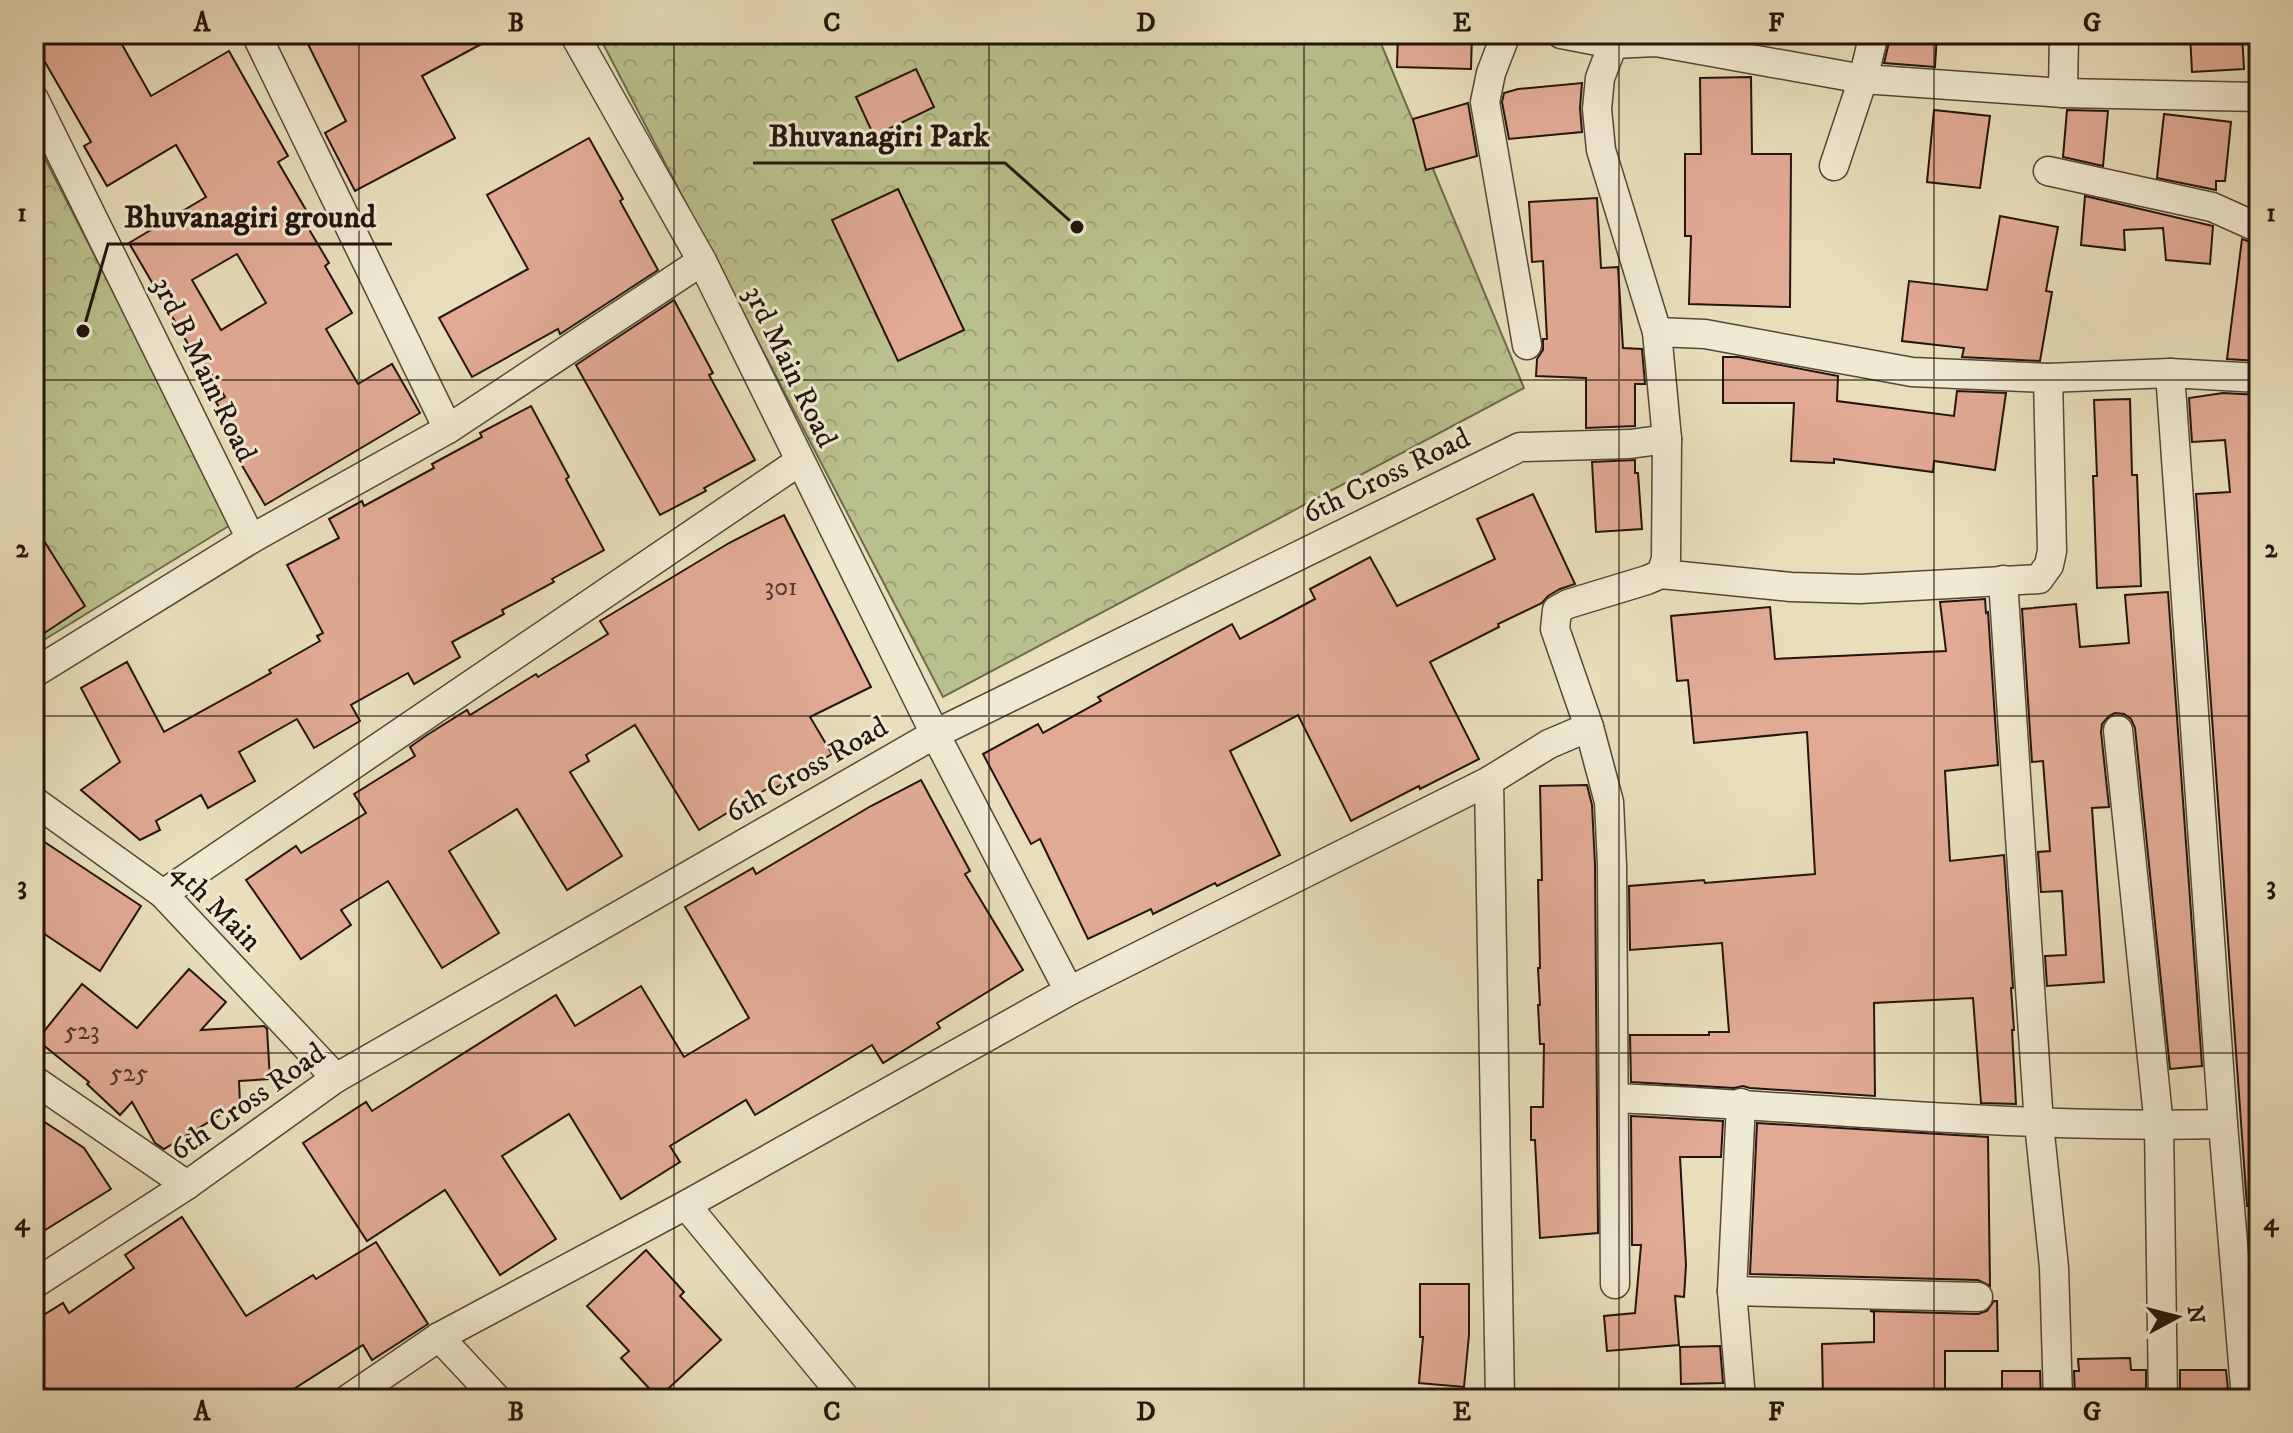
<svg xmlns="http://www.w3.org/2000/svg" width="2293" height="1433" viewBox="0 0 2293 1433" font-family="'IM FELL DW Pica',serif">
	<style>
		.park { fill: url(#park-crowns); stroke: #6e6a4c; stroke-width: 2 }
		.building { fill: #e2aa95; stroke: #23150b; stroke-width: 2; fill-rule: evenodd }
		.lines { fill: none; stroke-linecap: round; stroke-linejoin: round }
		.minor-casing { stroke: #544737; stroke-width: 31 }
		.minor { stroke: #f0ead3; stroke-width: 28 }
		.grid { fill: none; stroke: #23150b; stroke-width: 2; stroke-opacity: 0.55 }
		.labels { text-anchor: middle; stroke-width: 6; stroke-linejoin: round; paint-order: stroke }
		.number-label { font-size: 26px; fill: #533a2e }
		.street-label { font-size: 30px; fill: #23150b; stroke: #f0ead3 }
		.leader { fill: none; stroke: #23150b; stroke-width: 3 }
		.callout-dot { fill: #23150b; stroke: #f0ead3; stroke-width: 3 }
		.callout-label { font-size: 32px; text-anchor: middle; font-weight: bold; fill: #23150b; stroke: #f0ead3; stroke-width: 6; stroke-linejoin: round; paint-order: stroke }
		.neatline { fill: none; stroke: #23150b; stroke-width: 3 }
		.grid-label { font-size: 26px; text-anchor: middle; font-weight: bold; fill: #23150b }
	</style>
	<defs>
		<pattern id="park-crowns" width="20" height="18" patternUnits="userSpaceOnUse" patternTransform="scale(2)"><rect width="20" height="18" fill="#bac08d"/><path d="M2 6a3 3 0 1 1 6 0M12 15a3 3 0 1 1 6 0" fill="none" stroke="#a0a478"/></pattern>
	</defs>
	<rect width="100%" height="100%" fill="#e8debb"/>
	<filter id="stains"><feTurbulence type="fractalNoise" baseFrequency=".0025" numOctaves="4"/><feColorMatrix values="0 0 0 0 .2 0 0 0 0 .09 0 0 0 0 .02 0 0 0 .5 -.17"/></filter>
	<radialGradient id="worn" r=".72"><stop offset=".6" stop-color="#630" stop-opacity="0"/><stop offset="1" stop-color="#630" stop-opacity=".3"/></radialGradient>
	<g class="park">
		<path d="M607 34H1377L1524 388 943 697 600 38Z"/>
		<path d="M34 137 232 524 34 646Z"/>
	</g>
	<g class="building">
		<path d="M34 34H116L151 96 229 51 288 156 278 162 306 210 300 214 329 263 325 266 352 313 326 329 358 384 392 364 420 413 265 505 240 462 248 456 216 402 225 397 195 346 191 349 129 243 206 197 176 145 107 186 84 146 91 142 34 43ZM237 254 266 303 221 330 192 280Z"/>
		<path d="M303 34H500L422 76 455 138 355 191 325 133 346 121Z"/>
		<path d="M1398 34H1472L1471 69 1397 67Z"/>
		<path d="M1891 34H1937L1935 67 1884 63Z"/>
		<path d="M2190 34H2242L2244 69 2192 72Z"/>
		<path d="M916 69 934 107 874 136 856 97Z"/>
		<path d="M1751 77 1752 154H1791L1790 307 1689 304 1691 236H1685V154H1701L1700 78Z"/>
		<path d="M1582 83 1580 108 1582 132 1509 139 1502 102 1504 93 1518 89Z"/>
		<path d="M1468 103 1477 156 1426 170 1413 119Z"/>
		<path d="M1934 110 1990 116 1980 188 1927 182Z"/>
		<path d="M2067 110 2108 111 2103 166 2063 157Z"/>
		<path d="M2164 114 2231 122 2225 181H2216V190L2157 178Z"/>
		<path d="M589 138 623 199 620 201 658 270 560 334 558 329 472 377 439 318 528 269 487 195Z"/>
		<path d="M898 189 964 330 898 361 832 220Z"/>
		<path d="M2085 196 2213 226 2210 264 2166 260 2163 228 2124 230 2125 250 2081 245Z"/>
		<path d="M1597 198 1601 268 1618 267 1623 348 1642 349 1645 384H1635V426L1586 428V378L1536 376 1537 359 1543 350V339H1547L1543 261 1532 262 1529 202Z"/>
		<path d="M2000 216 2058 227 2046 291 2052 292 2040 361 1962 357 1964 348 1902 341 1909 281 1987 290Z"/>
		<path d="M2242 239 2259 245V361L2227 359Z"/>
		<path d="M674 300 713 373 709 375 755 460 704 488 706 491 660 515 576 365Z"/>
		<path d="M1723 357H1738L1838 376 1837 401 1954 416 1957 391 2006 393 1995 470 1934 461 1933 472 1834 459V463L1791 461 1794 403H1723Z"/>
		<path d="M2223 393 2259 395V1206H2247L2196 494 2230 492 2225 440 2192 442 2189 398Z"/>
		<path d="M2130 399 2132 475H2137L2141 586 2097 588 2093 476H2097L2094 400Z"/>
		<path d="M531 406 569 477 566 479 604 550 552 579 554 582 502 610 504 614 452 642 460 657 414 684 408 673 351 705 360 721 314 748 297 719 239 752 255 781 208 808 201 795 156 821 160 830 140 840 81 790 120 762 81 688 127 662 164 732 271 673 269 670 320 641 317 636 323 633 287 565 339 538 329 519 362 501 364 506 434 468 432 464 482 437 480 433Z"/>
		<path d="M1635 460V473H1638L1642 529 1596 532 1592 462Z"/>
		<path d="M1533 494 1575 584 1560 589 1548 596 1542 603 1498 624 1499 627 1430 662 1479 759 1420 789 1419 786 1351 821 1298 715 1230 751 1280 855 1217 886 1215 883 1153 914 1151 909 1088 939 1040 839 1031 844 983 754 1038 724 1043 733 1101 701 1098 697 1232 624 1240 639 1315 599 1310 589 1370 557 1397 606 1495 559 1477 519Z"/>
		<path d="M784 515 871 687 810 717 832 754 772 790 770 787 699 830 635 725 586 755 589 761 570 772 622 856 567 890 517 809 449 851 499 933 442 968 388 881 341 910 351 925 301 959 246 880 296 846 301 853 366 813 354 794 415 756 410 747 427 735 467 710 470 715 536 674 538 677 608 634 600 621 729 543Z"/>
		<path d="M34 525 85 606 34 640Z"/>
		<path d="M2168 592 2202 1066 2170 1069 2135 728 2131 719 2124 714 2115 713 2109 716 2102 724 2101 732 2109 807 2092 808 2104 982 2047 986 2045 956 2066 955 2062 891 2041 892 2038 852 2050 851 2043 761 2032 762 2022 609 2076 604 2080 647 2129 643 2125 595Z"/>
		<path d="M1985 599 1986 613 1988 612 1998 765 1945 771 1950 861 2004 855 2013 988H2011L2014 1030H2012L2016 1104 1981 1103 1973 998 1874 1003 1875 1096 1750 1088 1743 1086 1734 1088 1631 1082 1630 1035H1709V1032H1729L1722 943 1630 950 1629 886 1704 880 1705 883 1815 874 1807 732 1694 743 1688 680 1677 681 1671 616 1770 607 1775 659 1946 651 1940 602Z"/>
		<path d="M921 780 970 871 965 874 1023 970 937 1023 940 1028 883 1063 872 1045 755 1115 746 1100 670 1146 680 1162 621 1199 569 1114 502 1156 556 1239 500 1275 445 1190 367 1241 303 1143 366 1102 372 1111 556 995 575 1026 641 986 684 1057 749 1018 685 907 753 868 756 874 871 806Z"/>
		<path d="M1587 785 1592 805 1595 865 1598 1233 1540 1238 1535 1140H1531V1107H1543L1544 1044H1540L1538 1005H1540L1538 968H1540L1538 880H1542L1540 786Z"/>
		<path d="M34 835 141 906 100 971 34 927Z"/>
		<path d="M189 969 226 1002 201 1030 264 1026 267 1029 270 1079 239 1081 240 1103 164 1149 155 1143 132 1102 120 1115 87 1084 89 1082 37 1040 82 984 137 1028Z"/>
		<path d="M34 1115 84 1148 111 1189 34 1237Z"/>
		<path d="M1631 1116 1723 1121 1721 1157H1680L1686 1265 1684 1297 1675 1296 1679 1345 1607 1351 1604 1316 1635 1313 1641 1245H1632Z"/>
		<path d="M1757 1123 1988 1137 1990 1286 1978 1280 1750 1274Z"/>
		<path d="M182 1217 246 1316 313 1275 316 1279 376 1242 428 1324 372 1360 363 1345 278 1399H47L34 1378V1321L63 1303 69 1313 134 1268 125 1255Z"/>
		<path d="M646 1250 684 1292 680 1296 721 1340 658 1398 621 1358 629 1351 587 1306Z"/>
		<path d="M1420 1284H1469V1335L1464 1387 1419 1383 1423 1337H1420Z"/>
		<path d="M1994 1301H1997L1998 1351H1945V1399H1823L1822 1344 1874 1342V1312L1870 1311 1978 1314 1987 1311Z"/>
		<path d="M1720 1346 1723 1383 1681 1384 1680 1347Z"/>
		<path d="M2130 1358 2131 1370H2146V1399H2075L2074 1371H2079L2078 1359Z"/>
		<path d="M2180 1370H2226L2229 1399H2180Z"/>
		<path d="M2002 1371H2040L2041 1399H2002Z"/>
	</g>
	<g class="lines">
		<g class="minor-casing">
			<g id="minor">
				<path d="M256 34 448 429"/>
				<path d="M574 34 702 261 935 734 1069 991"/>
				<path d="M1506 34 1491 73 1485 102 1527 345"/>
				<path d="M1561 34 1613 44 1656 42 1863 79 2063 93 2259 97"/>
				<path d="M2063 93 2064 34"/>
				<path d="M34 99 251 539"/>
				<path d="M1834 166 1863 79 1874 34"/>
				<path d="M2048 171 2212 207 2259 228"/>
				<path d="M1657 332 1705 334 1912 372 2048 378 2170 373 2259 378"/>
				<path d="M2170 373 2223 1124 2246 1399"/>
				<path d="M1661 574 1791 587 1860 589 2039 579 2049 565 2052 551 2048 378"/>
				<path d="M2003 580 2039 1124 2054 1267 2058 1399"/>
				<path d="M34 673 251 539 448 429 702 261"/>
				<path d="M1589 727 1609 802 1612 865 1615 1284"/>
				<path d="M2118 730 2159 1126 2163 1399"/>
				<path d="M1489 781 1500 1399"/>
				<path d="M34 801 163 894 336 1078"/>
				<path d="M163 894 800 461"/>
				<path d="M34 1080 187 1185"/>
				<path d="M1615 1098C1817 1107 2020 1129 2223 1124"/>
				<path d="M1741 1103 1732 1291 1741 1399"/>
				<path d="M686 1205 846 1399"/>
				<path d="M34 1284 187 1185 336 1078 935 734 1520 447 1630 444 1667 439"/>
				<path d="M1732 1291 1978 1297"/>
				<path d="M439 1337 497 1399"/>
				<path d="M348 1399 439 1337 686 1205 1069 991 1489 781 1549 744 1589 727 1555 629 1557 610 1568 604 1647 580 1661 574 1666 559 1667 439 1657 332 1601 150 1597 109 1600 78 1613 44"/>
			</g>
		</g>
		<use href="#minor" class="minor"/>
	</g>
	<path class="grid" d="M359 34V1399M674 34V1399M989 34V1399M1304 34V1399M1619 34V1399M1934 34V1399M34 380H2259M34 716H2259M34 1053H2259"/>
	<g class="labels">
		<g class="number-label">
			<text x="781" y="595">301</text>
			<text x="82" y="1039">523</text>
			<text x="129" y="1081">525</text>
		</g>
		<g class="street-label">
			<text transform="translate(791 366) rotate(64)" y="10">3rd Main Road</text>
			<text transform="translate(205 369) rotate(64)" y="10">3rd B Main Road</text>
			<text transform="translate(1386 475) rotate(-26)" y="10">6th Cross Road</text>
			<text transform="translate(806 769) rotate(-30)" y="10">6th Cross Road</text>
			<text transform="translate(217 906) rotate(45)" y="10">4th Main</text>
			<text transform="translate(247 1101) rotate(-35)" y="10">6th Cross Road</text>
		</g>
	</g>
	<path class="leader" d="M1077 227L1005 163H753M83 331L108 244H392"/>
	<g class="callout-dot">
		<circle cx="1077" cy="227" r="8"/>
		<circle cx="83" cy="331" r="8"/>
	</g>
	<g class="callout-label">
		<text x="879" y="146">Bhuvanagiri Park</text>
		<text x="250" y="227">Bhuvanagiri ground</text>
	</g>
	<rect width="2293" height="1433" fill="none" stroke="#e8debb" stroke-width="88"/>
	<g transform="translate(2177 1317) rotate(83)" stroke="#f0ead3" stroke-width="6" paint-order="stroke">
	<path d="M0-6L14 30L0 20L-14 30Z" fill="#23150b"/>
	<text y="-12" font-size="22" font-weight="bold" text-anchor="middle" fill="#23150b">N</text>
	</g>
	<rect x="44" y="44" width="2205" height="1345" class="neatline"/>
	<g class="grid-label">
		<text x="202" y="31">A</text>
		<text x="516" y="31">B</text>
		<text x="832" y="31">C</text>
		<text x="1146" y="31">D</text>
		<text x="1462" y="31">E</text>
		<text x="1776" y="31">F</text>
		<text x="2092" y="31">G</text>
		<text x="22" y="221">1</text>
		<text x="2271" y="221">1</text>
		<text x="22" y="557">2</text>
		<text x="2271" y="557">2</text>
		<text x="22" y="894">3</text>
		<text x="2271" y="894">3</text>
		<text x="22" y="1230">4</text>
		<text x="2271" y="1230">4</text>
		<text x="202" y="1420">A</text>
		<text x="516" y="1420">B</text>
		<text x="832" y="1420">C</text>
		<text x="1146" y="1420">D</text>
		<text x="1462" y="1420">E</text>
		<text x="1776" y="1420">F</text>
		<text x="2092" y="1420">G</text>
	</g>
	<rect width="100%" height="100%" filter="url(#stains)"/>
	<rect width="100%" height="100%" fill="url(#worn)"/>
</svg>
